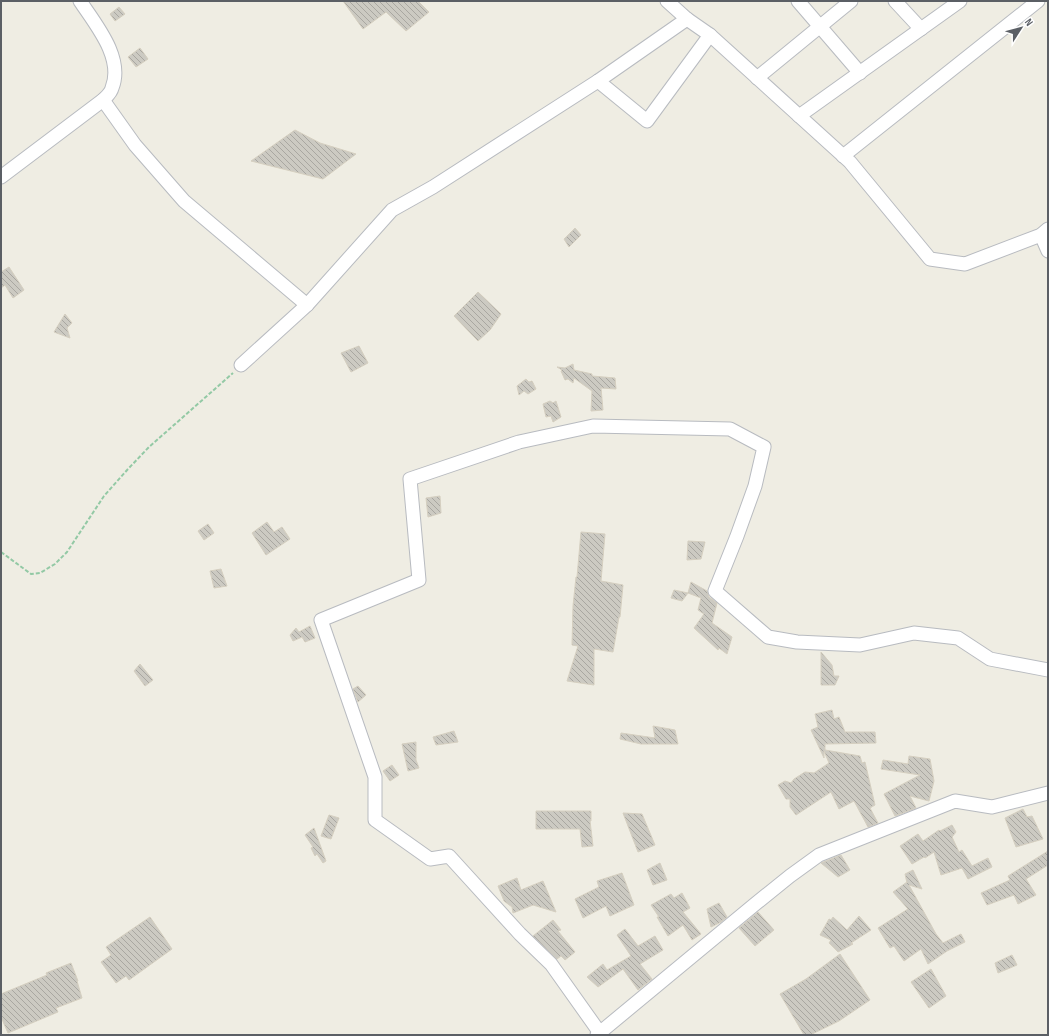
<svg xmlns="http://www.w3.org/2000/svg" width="1049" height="1036" viewBox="0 0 1049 1036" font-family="'Sofia Sans Condensed',sans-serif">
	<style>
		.building { fill: url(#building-back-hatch); stroke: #d5cfc0 }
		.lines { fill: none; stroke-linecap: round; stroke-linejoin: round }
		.minor-casing { stroke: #b8bbc0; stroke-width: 15 }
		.path { stroke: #93c9a5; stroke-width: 2; stroke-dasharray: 4 2; stroke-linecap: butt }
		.minor { stroke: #fff; stroke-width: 13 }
	</style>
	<defs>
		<pattern id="building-back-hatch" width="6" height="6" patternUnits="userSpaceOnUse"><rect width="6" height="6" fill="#cccac2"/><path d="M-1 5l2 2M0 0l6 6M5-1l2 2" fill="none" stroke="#a9a7a1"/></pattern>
	</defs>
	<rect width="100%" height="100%" fill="#efede3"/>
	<g class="building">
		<path d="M343 1H418L429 12 406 31 386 12 363 29Z"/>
		<path d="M119 7 125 14 115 21 110 14Z"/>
		<path d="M140 48 148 59 136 67 128 57Z"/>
		<path d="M295 130 320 143 356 154 323 179 251 161Z"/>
		<path d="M575 228 581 235 569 247 564 239Z"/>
		<path d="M9 267 24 290 13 298 5 285 1 288V272Z"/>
		<path d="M478 292 501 314 490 330 478 341 454 316Z"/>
		<path d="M65 314 72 323 67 328 70 338 54 332Z"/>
		<path d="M359 346 368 363 351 372 341 353Z"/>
		<path d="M573 364 574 370 592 374V376L615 378 616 389 601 388 603 410 591 411 592 391 574 378 573 383 568 379 565 380 561 371 562 370 557 367 565 368Z"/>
		<path d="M526 379 529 382 532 381 536 389 528 394 524 391 519 395 517 386Z"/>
		<path d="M550 401 553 403 556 401 561 417 553 422 551 416 546 417 543 404Z"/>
		<path d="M440 496 441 513 428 517 426 498Z"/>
		<path d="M267 522 274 532 282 527 290 539 266 555 252 533Z"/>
		<path d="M208 524 214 533 204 540 198 531Z"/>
		<path d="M581 532 605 534 601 581 623 585 620 617H619L613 652 594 649V685L567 681 578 646 572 645 573 606 576 577H577Z"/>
		<path d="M688 541 705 542 701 559 687 560Z"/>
		<path d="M221 569 227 586 214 588 210 571Z"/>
		<path d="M691 582 707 591 709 597 717 603 712 623 732 637 727 654 719 648 718 650 694 628 704 614 698 610 701 598 688 593Z"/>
		<path d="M674 590 688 593 682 601 671 598Z"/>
		<path d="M310 626 315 638 305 642 302 637 293 641 290 635 296 628 299 632Z"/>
		<path d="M821 652 832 665 834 676H839L835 685H821Z"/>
		<path d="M140 664 153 680 145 686 134 671Z"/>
		<path d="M358 686 366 695 358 702 353 689Z"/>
		<path d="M832 710 834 719 839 717 845 732H875L876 743 825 744V750L860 756 862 763 865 762 875 805 870 808 878 823 868 827 854 801 839 809 831 792 796 815 790 807V799H786L778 785 785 781 791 783 794 779 805 772 814 773 829 763 824 751V758L811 730 818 727 815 714Z"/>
		<path d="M653 726 675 730 678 744H641L620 739 621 733 655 738Z"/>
		<path d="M454 731 458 742 436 745 433 737Z"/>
		<path d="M416 742V760L419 768 408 771 402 744Z"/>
		<path d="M909 756 930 759 934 781 929 801 910 796 916 808 895 816 884 794 920 775 881 769 883 760 908 764Z"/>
		<path d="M392 765 399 775 390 781 383 771Z"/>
		<path d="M1023 809 1027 817 1032 816 1043 839 1016 847 1005 818Z"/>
		<path d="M536 811H591V821H590L593 846 582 847 580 829H536Z"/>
		<path d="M623 813 642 814 655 845 638 852Z"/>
		<path d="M329 815 339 818 331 839 321 836Z"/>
		<path d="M952 825 956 832 952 837 959 852 962 850 972 866 988 858 992 867 968 879 962 868 941 875 934 852 925 858 924 857 912 864 900 846 918 834 923 841 939 830 940 831Z"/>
		<path d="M314 828 326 861 323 863 317 854 315 856 311 848 313 847 305 835Z"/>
		<path d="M1048 851V865L1026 879 1036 895 1018 904 1014 895 987 905 981 893 1010 880 1008 876Z"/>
		<path d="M841 855 850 870 838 877 821 863Z"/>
		<path d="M660 863 667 880 653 885 647 870Z"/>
		<path d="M913 870 922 889 909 885 936 934 943 943 961 934 965 942 947 951 928 964 921 949 904 961 894 946 890 948 878 928 908 909 893 892 907 882V883L905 874Z"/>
		<path d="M622 873 634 905 610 916 606 906 583 918 575 899 599 887 597 881Z"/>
		<path d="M517 878 521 890 543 881 556 912 533 905 513 913 512 907 504 901 498 886Z"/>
		<path d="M682 893 690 908 683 912 701 934 692 940 683 925 668 936 657 917H659L651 905 671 894 674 898Z"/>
		<path d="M719 903 727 917 721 922 711 927 707 909Z"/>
		<path d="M758 912 774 930 755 946 739 928Z"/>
		<path d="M859 916 871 930 851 943 853 944 838 952 829 943 831 940 820 935 829 919 831 920 833 917 847 930Z"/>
		<path d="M150 917 172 949 129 980 126 976 116 983 101 962 111 955 106 947Z"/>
		<path d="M553 920 561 930 558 931 575 952 565 960 561 956 557 959 533 936Z"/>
		<path d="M625 929 638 946 655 936 663 950 640 964 652 979 638 990 623 969 598 987 587 977 603 964 607 970 631 956 617 935Z"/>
		<path d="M840 954 870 1000 839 1021 810 1035H804L780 994 806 979Z"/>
		<path d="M1012 955 1017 965 998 973 995 963Z"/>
		<path d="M71 963 78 981H77L82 998 56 1008 58 1012 8 1033 1 1017V994L47 975 46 973Z"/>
		<path d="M931 969 946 996 929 1008 911 982Z"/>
	</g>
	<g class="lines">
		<g class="minor-casing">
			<g id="minor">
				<path d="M667 1 687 19 710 35 850 162 930 259 965 264 1041 235 1048 229"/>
				<path d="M798 1 860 73"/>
				<path d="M895 1 921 29"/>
				<path d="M757 78 851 1"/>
				<path d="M598 81 647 121 710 35"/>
				<path d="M103 100 135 145 184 201 307 305"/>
				<path d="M799 116 960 1"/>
				<path d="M843 156 1038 1"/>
				<path d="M1 177 103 100C106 97 111 93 112 88 124 58 96 25 80 1"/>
				<path d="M1041 235 1048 251"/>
				<path d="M241 365 307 305 392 210 433 187 598 81 687 19"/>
				<path d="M600 1033 551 964 520 934 449 856 430 859 375 820V777L321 620 419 580 410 479 519 442 593 426 730 429 764 447 755 486 737 536 715 591 768 637 797 642 860 645 914 633 958 638 990 659 1048 670"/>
				<path d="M597 1035 754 905 790 876 819 855 955 801 992 807 1048 793"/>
			</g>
		</g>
		<path class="path" d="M1 552 31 574 40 573 55 564 67 552 104 496 128 469 149 447 233 373"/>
		<use href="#minor" class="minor"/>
	</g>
	<rect width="1049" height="1036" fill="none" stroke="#5b5f65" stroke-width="4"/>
	<g transform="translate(1021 28) rotate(54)" stroke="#ffffff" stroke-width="3" paint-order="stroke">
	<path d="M0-3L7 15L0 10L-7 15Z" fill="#5b5f65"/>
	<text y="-6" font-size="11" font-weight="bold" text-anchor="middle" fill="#5b5f65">N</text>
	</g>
</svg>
